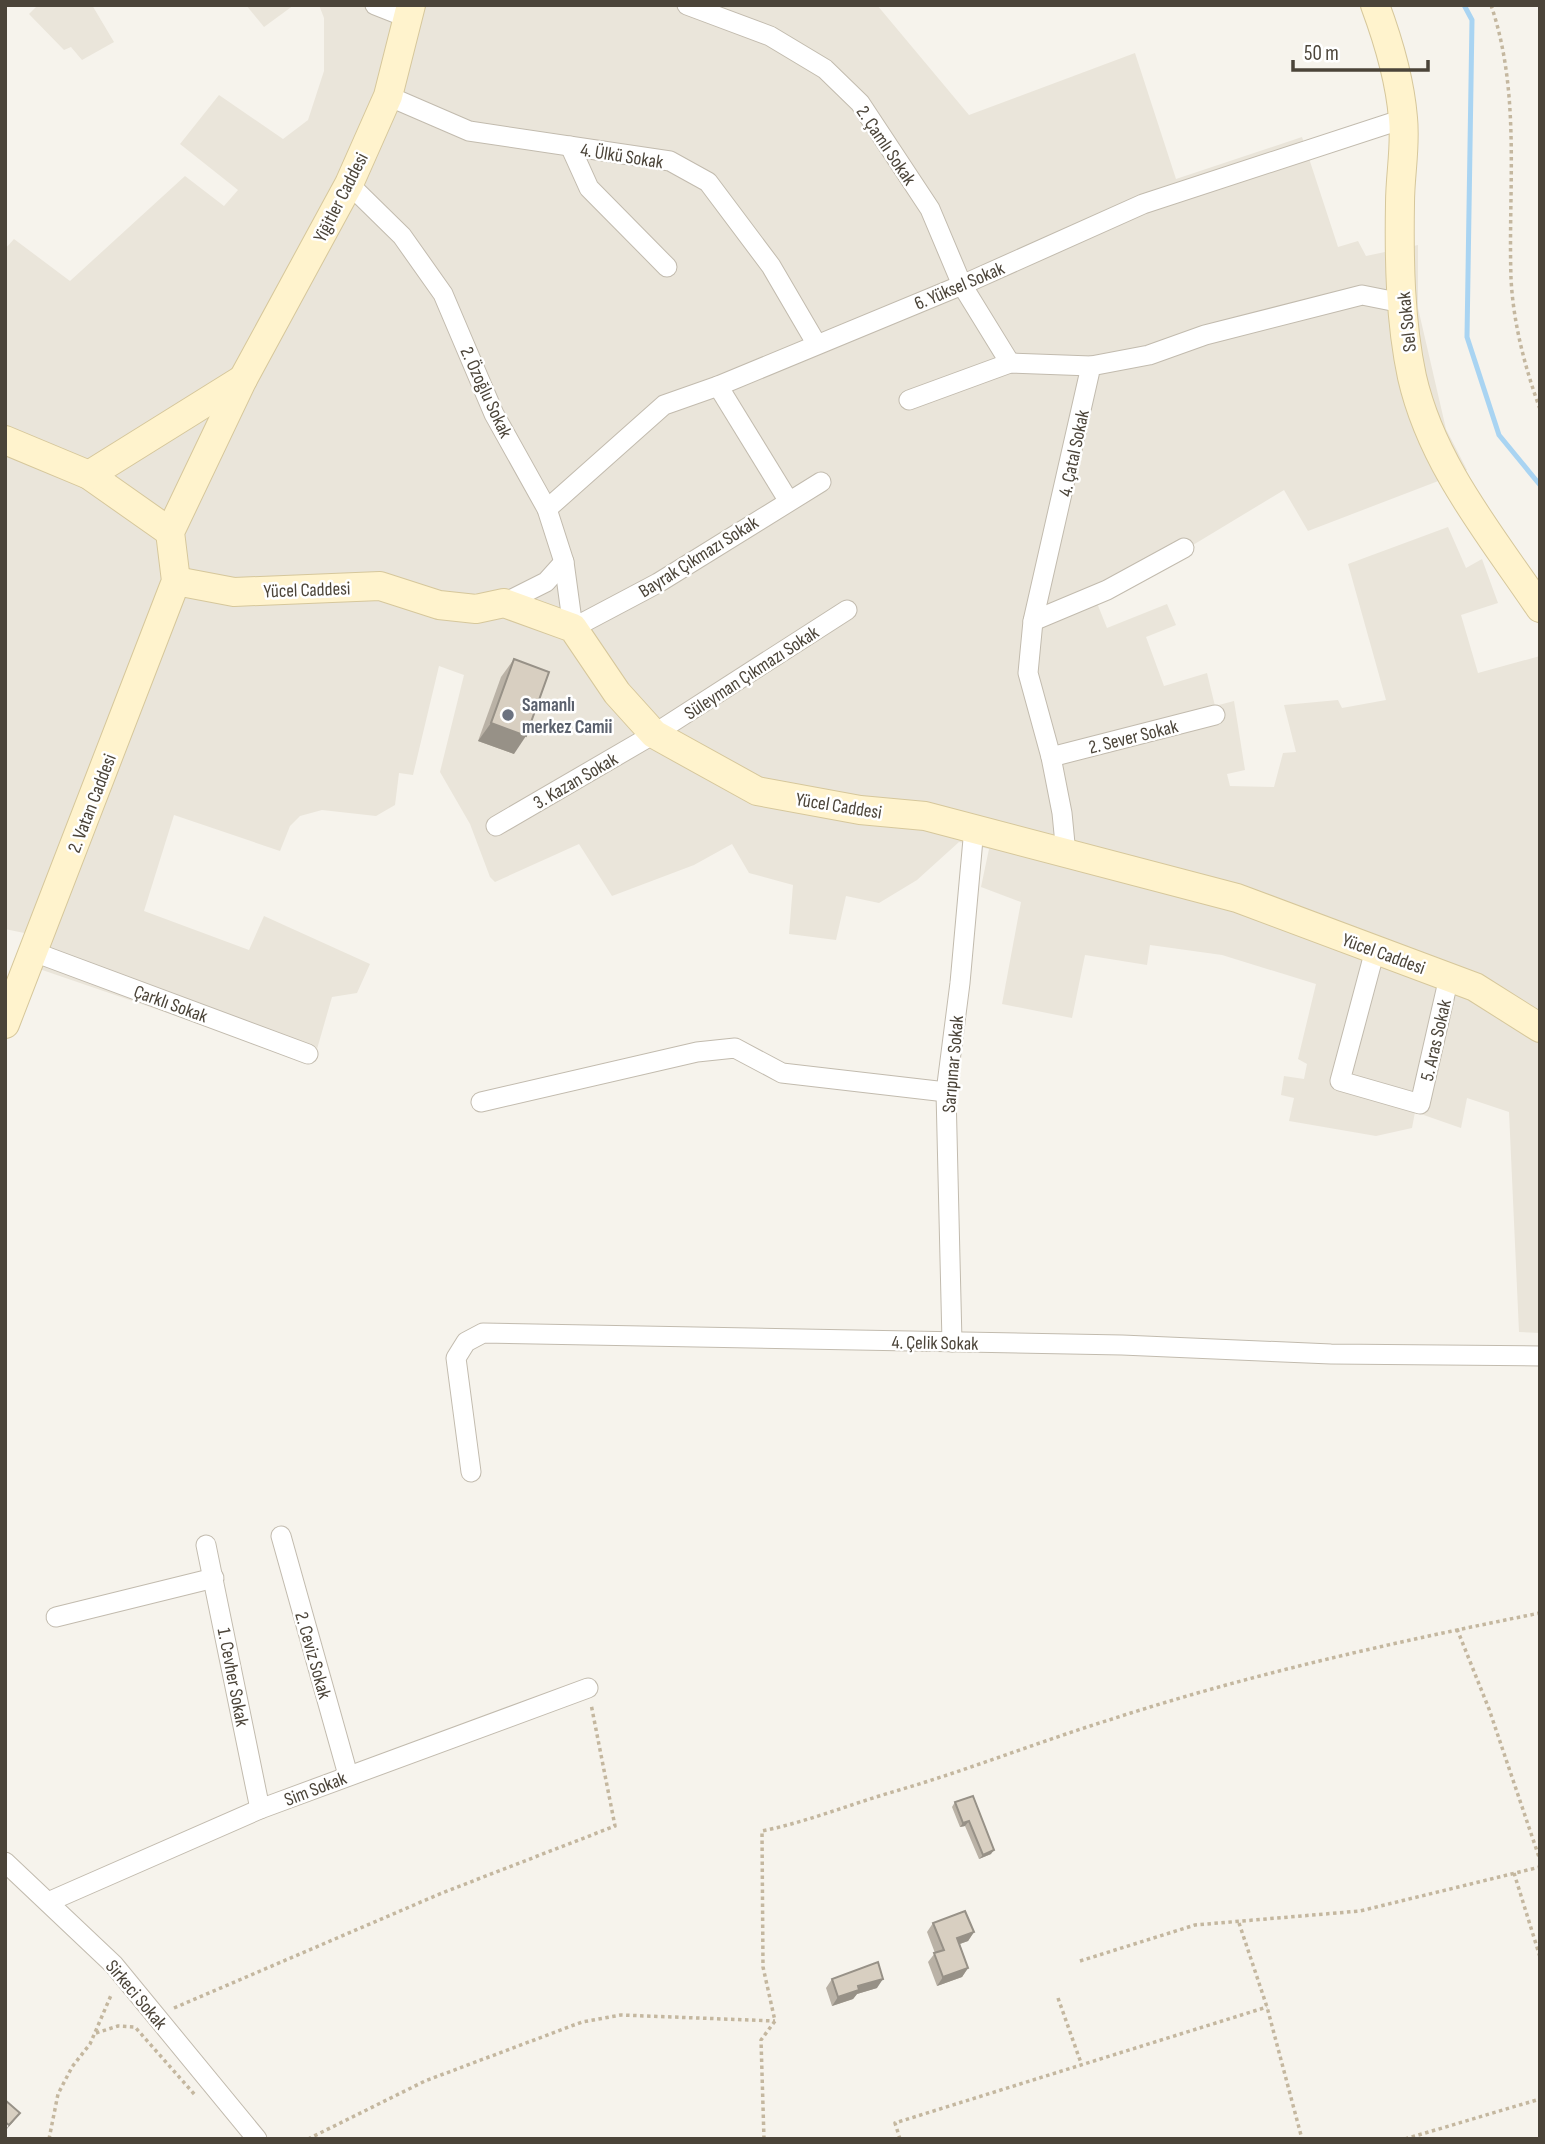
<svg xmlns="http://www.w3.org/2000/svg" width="1545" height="2144" viewBox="0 0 1545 2144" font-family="'Sofia Sans Condensed',sans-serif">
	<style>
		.residential { fill: #eae5da }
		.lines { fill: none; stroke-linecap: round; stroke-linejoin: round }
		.stream { stroke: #a9d4f2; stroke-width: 5 }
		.street-casing { stroke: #c2bbae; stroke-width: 21 }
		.secondary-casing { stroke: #d6c79b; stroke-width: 30 }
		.path { stroke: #c4b79f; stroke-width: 3.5; stroke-dasharray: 3.5 3.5; stroke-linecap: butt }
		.street { stroke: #fff; stroke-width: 19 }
		.secondary { stroke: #fff3cd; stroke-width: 28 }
		.wall { fill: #bab2a6 }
		.shaded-wall { fill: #979187 }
		.building { fill: #d8cfc1; stroke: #979187; stroke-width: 2 }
		.worship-dot { fill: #6b7280; stroke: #fff; stroke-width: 2.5 }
		.labels { text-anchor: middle; stroke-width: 5; stroke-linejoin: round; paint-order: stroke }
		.street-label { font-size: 19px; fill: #4b4439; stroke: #fff }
		.worship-label { font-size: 19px; font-weight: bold; fill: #5b616d; stroke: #fff; text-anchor: start }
	</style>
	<rect width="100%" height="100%" fill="#f6f3ec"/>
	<g class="residential">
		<path d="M38 5H92L114 42 82 60 71 47 64 50 29 14Z"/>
		<path d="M246 5H294L264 27Z"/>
		<path d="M319 5H877L969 115 1135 53 1176 179 1302 137 1338 247 1358 241 1366 256 1418 245V308L1446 429 1467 470 1308 531 1284 490 1097 603 1107 628 1167 604 1176 625 1146 637 1164 686 1207 673 1215 706 1234 701 1245 770 1227 774 1230 786 1274 787 1283 753 1296 752 1284 705 1338 700 1342 708 1386 700 1348 564 1448 527 1466 568 1482 559 1498 603 1461 615 1478 673 1540 656V1333L1519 1332 1509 1112 1467 1098 1461 1128 1415 1112 1412 1128 1376 1136 1289 1121 1294 1098 1281 1095 1284 1076 1304 1079 1307 1064 1298 1059 1316 984 1222 955 1150 945 1147 965 1085 955 1072 1018 1002 1004 1021 902 981 887 989 849 959 842 917 880 879 903 846 896 836 940 789 934 793 885 749 873 732 844 694 865 612 896 579 844 495 882 490 877 470 824 440 772 464 675 439 666 413 775 399 773 395 805 376 816 322 810 300 816 290 826 280 851 174 815 144 911 249 950 264 916 370 964 357 993 332 997 313 1063 19 962 29 934 5 929V249L14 239 70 281 185 176 224 206 238 190 180 144 219 95 283 139 308 120 324 71V18Z"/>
	</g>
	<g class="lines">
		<path class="stream" d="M1464 5 1472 20 1467 337 1499 435 1540 485"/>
		<g class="street-casing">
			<g id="street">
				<path d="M375 5 408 18"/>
				<path d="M687 5 770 36 825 69 860 103 930 209 962 285 1010 363"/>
				<path d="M388 96 469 131 670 161 708 182 771 266 816 343"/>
				<path d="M570 146 589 188 667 267"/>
				<path d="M349 184 402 236 443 294 494 414 547 509 564 562 573 628 658 583 821 482"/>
				<path d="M718 386 788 500"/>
				<path d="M909 400 1010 363 1091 366"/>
				<path d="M547 509 664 405 718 386 962 285 1143 204 1403 119"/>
				<path d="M504 603 546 582 564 562"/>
				<path d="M1033 621 1107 590 1184 548"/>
				<path d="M1051 757 1215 715"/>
				<path d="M496 826 654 734 847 610"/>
				<path d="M1066 854 1062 813 1051 757 1028 673 1033 621 1091 366 1149 355 1205 335 1362 295 1402 303"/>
				<path d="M1375 950 1340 1081 1420 1104 1449 977"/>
				<path d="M34 952 308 1054"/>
				<path d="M481 1102 697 1052 735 1048 782 1073 946 1092"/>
				<path d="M952 1342 946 1092 960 983 974 828"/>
				<path d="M471 1472 456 1358 466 1342 483 1333 1122 1345 1331 1354 1540 1356"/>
				<path d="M281 1536 348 1775"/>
				<path d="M206 1545 260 1809"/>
				<path d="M56 1617 214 1578"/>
				<path d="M5 1862 114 1965 257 2139"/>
				<path d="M48 1902 260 1809 588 1688"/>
			</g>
		</g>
		<g class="secondary-casing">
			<g id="secondary">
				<path d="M1375 5C1388 40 1400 81 1403 118 1406 146 1400 175 1400 203 1399 260 1400 321 1412 377 1432 465 1491 535 1540 608"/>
				<path d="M5 440 89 475 170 532"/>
				<path d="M89 475 243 379"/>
				<path d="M176 581 234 592 380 586 439 605 476 609 504 603 573 628 617 693 654 734 757 791 860 810 925 816 1237 898 1475 987 1540 1028"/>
				<path d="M5 1024 176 581 170 532 243 379 349 184 388 96 411 5"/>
			</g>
		</g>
		<g class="path">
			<path d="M1491 5C1521 93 1508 187 1511 278 1513 322 1525 368 1540 409"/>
			<path d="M1457 1629 1489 1709 1540 1860"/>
			<path d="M1514 1873 1540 1957"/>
			<path d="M1239 1923 1267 2007 1302 2139"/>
			<path d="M1080 1961 1195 1925 1360 1911 1540 1867"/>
			<path d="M1058 1998 1081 2063"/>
			<path d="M174 2008 442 1893 615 1826 591 1704"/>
			<path d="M96 2033 118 2026 135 2027 195 2095"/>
			<path d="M49 2139 58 2094 72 2067 90 2044 112 1993"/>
			<path d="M308 2139 425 2081 582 2022 621 2015 775 2021"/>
			<path d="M764 2139 761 2040 775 2021 763 1967 762 1831C806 1822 846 1806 889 1793 963 1772 1035 1743 1109 1720 1250 1674 1395 1642 1540 1613"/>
			<path d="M900 2139 895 2123 1267 2007"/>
			<path d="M1405 2139 1540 2099"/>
		</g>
		<use href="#street" class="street"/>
		<use href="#secondary" class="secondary"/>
	</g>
	<g class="wall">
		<path d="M514 659V754L478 741 501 677Z"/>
		<path d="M955 1802 991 1854 979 1859 965 1826 960 1827 952 1807Z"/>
		<path d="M933 1923 974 1932 968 1941 960 1944 968 1968 962 1977 937 1986 928 1962 935 1953 927 1932Z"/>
		<path d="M832 1979 877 1988 857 1994 853 1999 832 2006 826 1988Z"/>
	</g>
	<g class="shaded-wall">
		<path d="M491 723 526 736 514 754 478 741Z"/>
		<path d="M969 1821 965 1826 960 1827 963 1823Z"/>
		<path d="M994 1850 991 1854 979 1859 983 1855Z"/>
		<path d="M974 1932 968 1941 951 1947 957 1938Z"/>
		<path d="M968 1968 962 1977 937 1986 943 1977Z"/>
		<path d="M883 1979 877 1988 857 1994 853 1999 832 2006 838 1997 858 1986Z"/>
		<path d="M20 2113 13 2122 5 2131 9 2125Z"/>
	</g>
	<g class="building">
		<path d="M514 659 549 672 526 736 491 723Z"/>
		<path d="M973 1796 994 1850 983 1855 969 1821 963 1823 955 1802Z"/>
		<path d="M965 1911 974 1932 957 1938 968 1968 943 1977 934 1953 944 1950 933 1923Z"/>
		<path d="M878 1962 883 1979 858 1986 859 1990 838 1997 832 1979Z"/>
		<path d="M5 2100 20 2113 9 2125 5 2122Z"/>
	</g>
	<circle class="worship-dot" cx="508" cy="715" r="7"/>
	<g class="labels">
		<g class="street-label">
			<text transform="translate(887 145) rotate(56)" y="7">2. Çamlı Sokak</text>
			<text transform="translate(622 155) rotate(9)" y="7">4. Ülkü Sokak</text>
			<text transform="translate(340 197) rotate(-63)" y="7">Yiğitler Caddesi</text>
			<text transform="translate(959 285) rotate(-23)" y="7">6. Yüksel Sokak</text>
			<text transform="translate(1406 322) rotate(-96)" y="7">Sel Sokak</text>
			<text transform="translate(487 392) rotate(65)" y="7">2. Özoğlu Sokak</text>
			<text transform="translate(1073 453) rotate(-78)" y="7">4. Çatal Sokak</text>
			<text transform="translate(698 556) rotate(-32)" y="7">Bayrak Çıkmazı Sokak</text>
			<text transform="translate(307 589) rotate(-2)" y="7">Yücel Caddesi</text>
			<text transform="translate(751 672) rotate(-33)" y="7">Süleyman Çıkmazı Sokak</text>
			<text transform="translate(1133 736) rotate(-14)" y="7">2. Sever Sokak</text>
			<text transform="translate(575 780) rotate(-30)" y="7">3. Kazan Sokak</text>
			<text transform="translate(91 803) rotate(-69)" y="7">2. Vatan Caddesi</text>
			<text transform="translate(839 805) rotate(9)" y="7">Yücel Caddesi</text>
			<text transform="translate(1384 953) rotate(20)" y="7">Yücel Caddesi</text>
			<text transform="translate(171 1003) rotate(20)" y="7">Çarklı Sokak</text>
			<text transform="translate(1435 1040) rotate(-77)" y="7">5. Aras Sokak</text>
			<text transform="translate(952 1064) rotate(-85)" y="7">Sarıpınar Sokak</text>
			<text transform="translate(935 1342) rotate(1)" y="7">4. Çelik Sokak</text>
			<text transform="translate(314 1655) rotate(74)" y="7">2. Ceviz Sokak</text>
			<text transform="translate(234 1677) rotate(79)" y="7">1. Cevher Sokak</text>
			<text transform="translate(315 1788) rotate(-21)" y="7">Sim Sokak</text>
			<text transform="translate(137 1994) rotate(50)" y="7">Sirkeci Sokak</text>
		</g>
		<g class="worship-label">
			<text x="522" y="711">Samanlı<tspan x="522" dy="22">merkez Camii</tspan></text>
		</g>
	</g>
	<rect width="1545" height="2144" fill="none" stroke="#4b4439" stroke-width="14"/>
	<path d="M1293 60v10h135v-10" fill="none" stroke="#4b4439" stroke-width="3.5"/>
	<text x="1304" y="60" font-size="21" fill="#4b4439" stroke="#ffffff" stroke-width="5" paint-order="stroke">50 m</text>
</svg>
